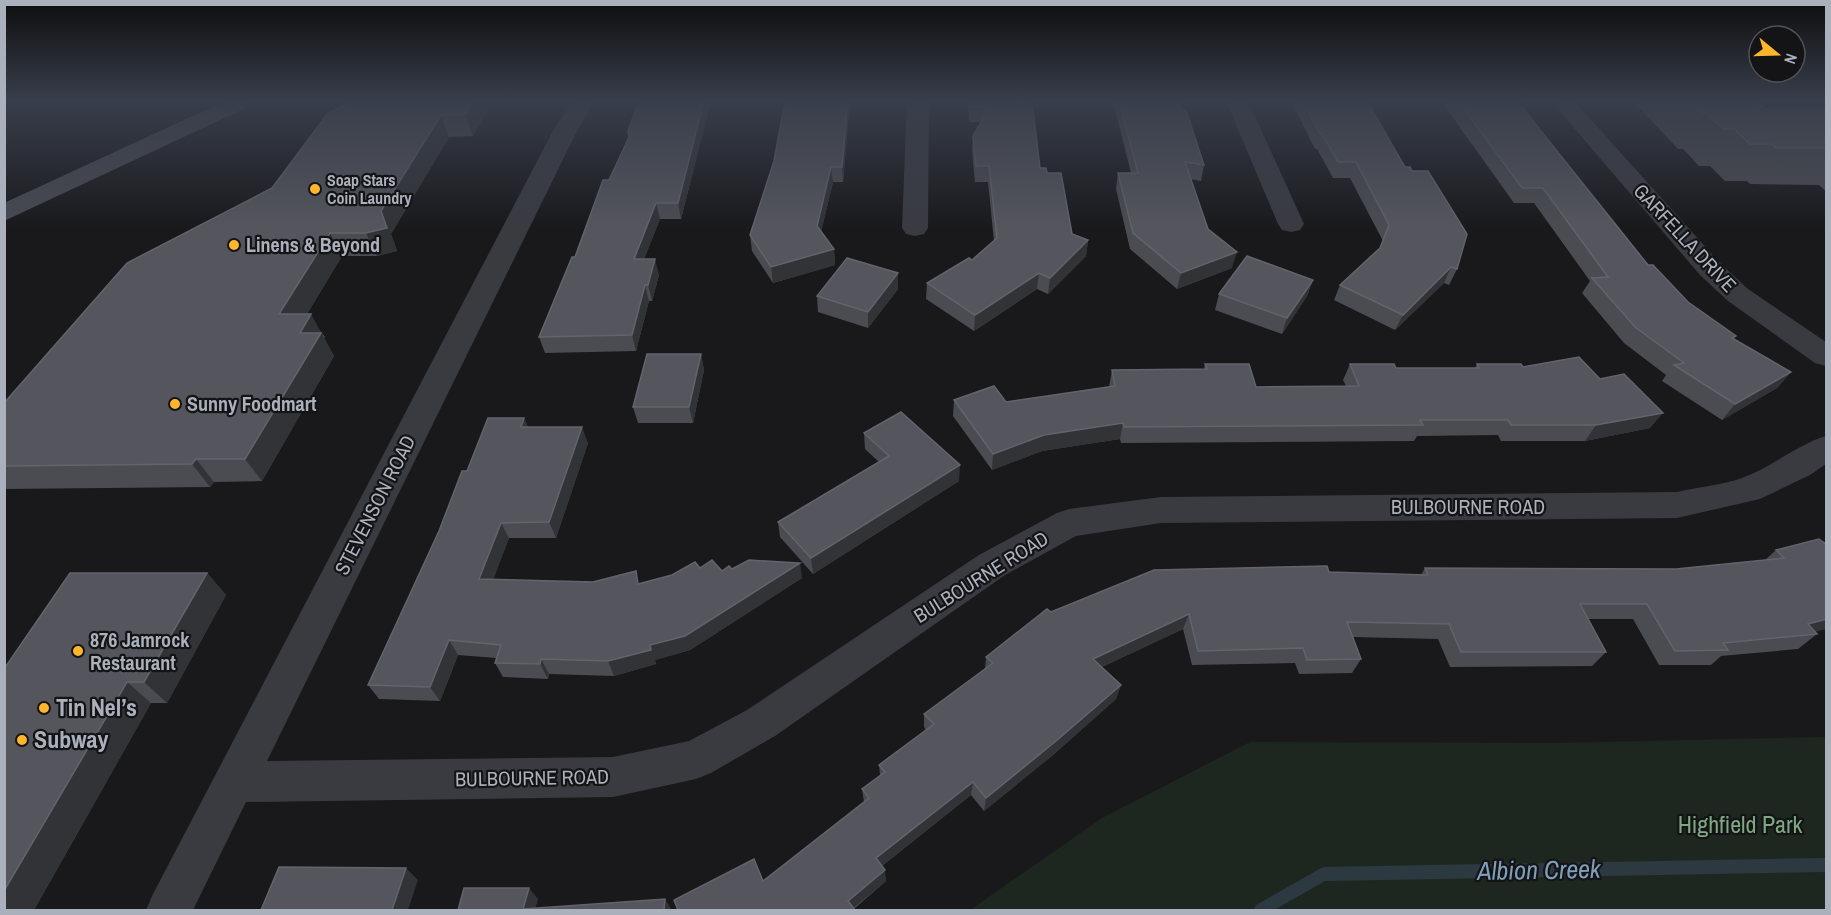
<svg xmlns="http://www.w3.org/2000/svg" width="1831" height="915" viewBox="0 0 1831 915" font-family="'Archivo Narrow',sans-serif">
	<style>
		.green { fill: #1e271f }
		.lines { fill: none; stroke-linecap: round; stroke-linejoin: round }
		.stream { fill: #2d3941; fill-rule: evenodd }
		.minor { fill: #3a3b41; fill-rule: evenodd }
		.secondary { fill: #474a51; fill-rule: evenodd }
		.wall { fill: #4a4c51 }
		.shaded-wall { fill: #323337 }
		.building { fill: #55565d; stroke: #62646c; stroke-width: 1.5 }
		.poi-dot { fill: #ffb62d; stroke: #141417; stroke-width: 2 }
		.labels { text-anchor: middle; stroke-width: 4.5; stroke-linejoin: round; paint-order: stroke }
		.far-poi-label { font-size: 16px; font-weight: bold; fill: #aab0bc; stroke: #141417; text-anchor: start }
		.street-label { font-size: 20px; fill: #aab0bc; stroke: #141417 }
		.poi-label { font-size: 20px; font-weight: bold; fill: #aab0bc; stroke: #141417; text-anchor: start }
		.near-poi-label { font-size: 24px; font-weight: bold; fill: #aab0bc; stroke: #141417; text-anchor: start }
		.near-park-label { font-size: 24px; fill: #80a882; stroke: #141417 }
		.near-water-label { font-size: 26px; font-style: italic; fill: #7f9fb9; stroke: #141417 }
	</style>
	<rect width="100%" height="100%" fill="#19191c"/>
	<path class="green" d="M1826 737V910H970L1102 818 1250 742 1560 743Z"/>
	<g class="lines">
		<path class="stream" d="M1826 858V872L1325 881 1274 910H1254L1256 905 1323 867Z"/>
		<g class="minor">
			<path d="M573 101H595L578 129 267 761 613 757 689 741 747 710 979 555 1057 513 1069 509 1161 497 1677 492C1698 487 1722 485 1742 478 1771 468 1796 445 1826 436V464L1810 475 1760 499 1677 518 1161 523 1076 536 1005 575 775 736 711 773 696 779 613 797 246 802 193 910H146L153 894 554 129Z"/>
			<path d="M907 101H929L928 228 924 234 915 236 906 234 902 228Z"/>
			<path d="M1226 101H1248L1304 224 1300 230 1291 232 1282 230 1278 224Z"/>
			<path d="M1551 101H1574L1720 263 1748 289 1826 342V366L1815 363 1728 301 1700 275Z"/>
		</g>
		<path class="secondary" d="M225 101H253L250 106 4 221V203Z"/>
	</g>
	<g class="wall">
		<path d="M353 101H493L473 136 449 137 391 234 397 251 377 256H342L307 314 325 337 324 338 334 356 262 481 214 482 210 487 4 489V403L272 188Z"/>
		<path d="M639 101H711L681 219H660L644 259 659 275 652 301H649L636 351 545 353 539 337 629 137Z"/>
		<path d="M785 101H850L843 182H833L821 231 834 249 835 265 773 283 752 251 750 235 774 161Z"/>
		<path d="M968 101H1032L1040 168 1047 173 1072 234 1088 240 1086 256 1048 294 1037 289 974 331 926 299 927 283 972 260 994 241 988 182H975L972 151 973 136 981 122H969Z"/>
		<path d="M1113 101H1179L1204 165 1201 181 1191 179 1208 229 1232 268 1177 289 1130 249 1116 189 1118 173H1131Z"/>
		<path d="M1291 101H1367L1457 269 1449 285 1444 283 1395 330 1334 300 1340 285 1380 248 1383 241 1350 178H1333L1317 149H1315Z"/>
		<path d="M1441 101H1517L1648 265 1688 302 1736 336 1734 339 1791 372 1777 388 1722 420 1662 381 1666 375 1624 343 1582 293 1590 281 1534 203H1514Z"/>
		<path d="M1633 101H1755L1765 109H1827V192L1819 185 1750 184 1747 181H1725L1710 166H1699L1683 149H1678Z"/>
		<path d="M898 273V289L868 328 818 312 817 296Z"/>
		<path d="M1313 280 1307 296 1282 334 1215 310 1219 294Z"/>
		<path d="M701 354 704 370 693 423H638L633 407Z"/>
		<path d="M1205 364 1256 387 1346 386 1343 380 1350 364 1396 368H1475L1477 364 1523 367 1650 428 1585 441H1501L1498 435 1417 436 1414 441 1121 443 1120 439 1042 451 992 470 953 416 954 400 1006 402 1109 387 1112 370 1204 369Z"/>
		<path d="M524 418 528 427 588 443 556 538H509L493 579 640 584 700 568 722 571 732 569 802 578 690 650 655 660 656 664 614 676 549 674 548 679 503 677 495 663 496 658 458 655 440 701 379 699 368 685 467 471Z"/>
		<path d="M864 433 959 481 813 574 780 537 778 522 879 462 865 449Z"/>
		<path d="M1819 539 1815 632 1817 634 1798 649 1721 656 1711 665H1659L1633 619H1588L1606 652 1592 666 1450 667 1438 639 1353 637 1361 659 1352 673 1299 674 1295 663 1192 665 1183 629 1102 667 1121 685 1116 699 1053 755 984 811 971 795 882 866 886 881 854 909 763 881 864 802 862 789 880 775 879 765 926 730 924 727V714L985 669 986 657 1051 612 1329 572 1421 575 1425 568 1676 569 1765 560 1776 550Z"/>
		<path d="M70 573H207L226 595 167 703H151L34 910H4Z"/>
	</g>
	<g class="shaded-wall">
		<path d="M473 101H493L473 136 465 114Z"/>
		<path d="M704 101H711L681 219 678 203Z"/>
		<path d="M848 101H850L843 182 842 167Z"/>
		<path d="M441 115 449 137 391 234 397 251 377 256 366 233 381 211Z"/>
		<path d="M831 167 833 182 819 241 817 226Z"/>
		<path d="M656 203 660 219 638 275 634 259Z"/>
		<path d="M330 233 342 256 293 337 279 314Z"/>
		<path d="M1088 240 1086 256 1048 294 1050 278Z"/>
		<path d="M834 249 835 265 773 283 771 267Z"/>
		<path d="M1237 252 1232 268 1177 289 1181 273Z"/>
		<path d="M655 259 659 275 652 301 648 285Z"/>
		<path d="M1451 267 1444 283 1395 330 1403 315Z"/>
		<path d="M898 273V289L868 328V312Z"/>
		<path d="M1039 273 1037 289 974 331 975 315Z"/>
		<path d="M1313 280 1307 296 1282 334 1287 318Z"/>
		<path d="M645 285 649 301 636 351 632 335Z"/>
		<path d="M311 314 334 356 262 481 245 459 300 333Z"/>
		<path d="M701 354 704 370 693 423 689 407Z"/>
		<path d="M1791 372 1777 388 1722 420 1735 404Z"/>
		<path d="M1663 413 1650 428 1585 441 1596 425Z"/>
		<path d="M524 418 531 434 521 427Z"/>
		<path d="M1123 423 1120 439 1042 451 992 470 993 454 1044 435Z"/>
		<path d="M582 427 588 443 556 538 549 522Z"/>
		<path d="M196 459 214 482 210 487 192 464Z"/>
		<path d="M960 465 959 481 813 574 811 558Z"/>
		<path d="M501 523 509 538 488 594 479 579Z"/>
		<path d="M800 563 802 578 690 650 655 660 656 664 614 676 608 661 650 645Z"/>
		<path d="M207 573 226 595 167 703 144 682Z"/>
		<path d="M1189 614 1183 629 1089 673 1093 659Z"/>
		<path d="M1827 619V629L1802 635 1808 624Z"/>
		<path d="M449 640 458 655 440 701 430 687Z"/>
		<path d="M541 659 549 674 548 679 540 664Z"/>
		<path d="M127 682 151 703 34 910H4V891Z"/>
		<path d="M1121 685 1116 699 1053 755 984 811 986 798Z"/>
		<path d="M973 782 971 795 877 870 876 858Z"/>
		<path d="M406 868 418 880 408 910H392Z"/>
		<path d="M885 870 886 881 851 910 848 901Z"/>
		<path d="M529 888 538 899 535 910 523 909Z"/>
		<path d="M665 899 672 910H664Z"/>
	</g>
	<g class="building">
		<path d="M353 101H473L465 114 441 115 381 211 387 228 366 233H330L279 314H311L300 333H321L245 459H196L192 464 4 466V403L127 263 272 188 328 113Z"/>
		<path d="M639 101H704L678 203H656L634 259H655L648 285H645L632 335 539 337 572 257H575L603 180H609L629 137 628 131Z"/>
		<path d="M785 101H848L842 167H831L817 226 834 249 771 267 750 235 774 161Z"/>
		<path d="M969 101H1032L1040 168H1046L1047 173H1061L1072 234 1088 240 1050 278 1039 273 975 315 927 283 969 258 972 260 997 238 989 166H976L973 136 990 107H969Z"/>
		<path d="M1119 101H1179L1182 110H1186L1204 165 1185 162 1208 229 1237 252 1181 273 1133 233 1118 173H1138Z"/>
		<path d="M1303 101H1367L1405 167H1410L1412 171H1428L1467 234 1457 269 1451 267 1403 315 1340 285 1380 248 1389 225 1356 162H1338L1322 134H1320Z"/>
		<path d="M1458 101H1517L1648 265H1653L1688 302 1736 336 1732 338 1791 372 1735 404 1674 365 1684 363 1635 327 1592 278 1608 277 1543 188H1522Z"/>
		<path d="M1689 101H1755L1765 109H1827V148H1776L1772 144H1750L1734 129H1723L1706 113H1701Z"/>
		<path d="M1247 256 1313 280 1287 318 1219 294Z"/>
		<path d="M847 258 898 273 868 312 817 296Z"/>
		<path d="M647 354H701L689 407H633Z"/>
		<path d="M1579 357 1600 379 1624 374 1663 413 1596 425H1511L1508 420H1420L1423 425 1124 427 1123 423 1044 435 993 454 954 400 994 386 1006 402 1115 386 1112 370 1207 369 1205 364H1249L1256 387 1359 386 1350 364H1394L1396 368H1479L1477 364H1521L1523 367Z"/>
		<path d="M901 412 960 465 811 558 778 522 889 456 864 433Z"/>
		<path d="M488 418H524L521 427H582L549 522 501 523 479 579 593 582 636 571 638 584 672 575 695 562 700 568 712 560 722 571 729 566 732 569 749 560 800 563 685 636 650 645 651 650 608 661 541 659 540 664 495 663 501 645 449 640 430 687 368 685 439 531 462 471H467Z"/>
		<path d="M1819 539 1826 544H1827V619L1808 624 1817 634 1723 643 1728 650 1675 651 1647 604H1580L1606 652H1461L1449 624 1347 622 1361 659 1307 660 1303 648 1198 651 1189 614 1093 659 1121 685 1056 741 986 798 973 782 876 858 885 870 848 901 855 910H678L674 900 754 859 763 881 869 798 862 789 885 772 879 765 934 724 924 714 993 663 986 657 1047 609 1051 612 1154 570 1327 566 1329 572 1428 575 1425 568 1676 569 1784 558 1776 550Z"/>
		<path d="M70 573H207L144 682H127L4 891V669Z"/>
		<path d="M279 867 406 868 392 910H261Z"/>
		<path d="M464 888H529L523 909 665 899 664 910H458Z"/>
	</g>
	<linearGradient id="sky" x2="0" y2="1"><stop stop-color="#0e0e0f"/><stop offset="0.44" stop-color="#383e4b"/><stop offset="1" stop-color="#383e4b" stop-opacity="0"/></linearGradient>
	<rect width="1831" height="229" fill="url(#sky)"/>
	<g class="poi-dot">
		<circle cx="315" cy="189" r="6"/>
		<circle cx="234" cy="245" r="6"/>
		<circle cx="175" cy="404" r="6"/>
		<circle cx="78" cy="651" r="6"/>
		<circle cx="44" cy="708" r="6"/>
		<circle cx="22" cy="740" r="6"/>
	</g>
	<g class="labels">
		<g class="far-poi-label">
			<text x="327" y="186">Soap Stars<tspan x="327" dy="18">Coin Laundry</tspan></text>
		</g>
		<g class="street-label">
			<text transform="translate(1685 238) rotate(47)" y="7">GARFELLA DRIVE</text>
			<text transform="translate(375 505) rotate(-63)" y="7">STEVENSON ROAD</text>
			<text x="1468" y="514">BULBOURNE ROAD</text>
			<text transform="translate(981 577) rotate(-32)" y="7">BULBOURNE ROAD</text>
			<text transform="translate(532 778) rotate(-1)" y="7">BULBOURNE ROAD</text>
		</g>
		<g class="poi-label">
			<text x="246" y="252">Linens &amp; Beyond</text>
			<text x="187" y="411">Sunny Foodmart</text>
			<text x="90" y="647">876 Jamrock<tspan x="90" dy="23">Restaurant</tspan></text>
		</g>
		<g class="near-poi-label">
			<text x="56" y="716">Tin Nel’s</text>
			<text x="34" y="748">Subway</text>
		</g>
		<g class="near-park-label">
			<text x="1740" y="833">Highfield Park</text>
		</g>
		<g class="near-water-label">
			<text transform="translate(1539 870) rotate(-1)" y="9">Albion Creek</text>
		</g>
	</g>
	<rect width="1831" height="915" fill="none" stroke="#aab0bc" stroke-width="12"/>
	<g transform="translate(1777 54) rotate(109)"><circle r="28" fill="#141417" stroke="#505259" stroke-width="1.5"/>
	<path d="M0-4.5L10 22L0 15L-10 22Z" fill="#ffb62d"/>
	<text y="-9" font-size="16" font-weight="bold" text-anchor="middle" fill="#aab0bc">N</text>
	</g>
</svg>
